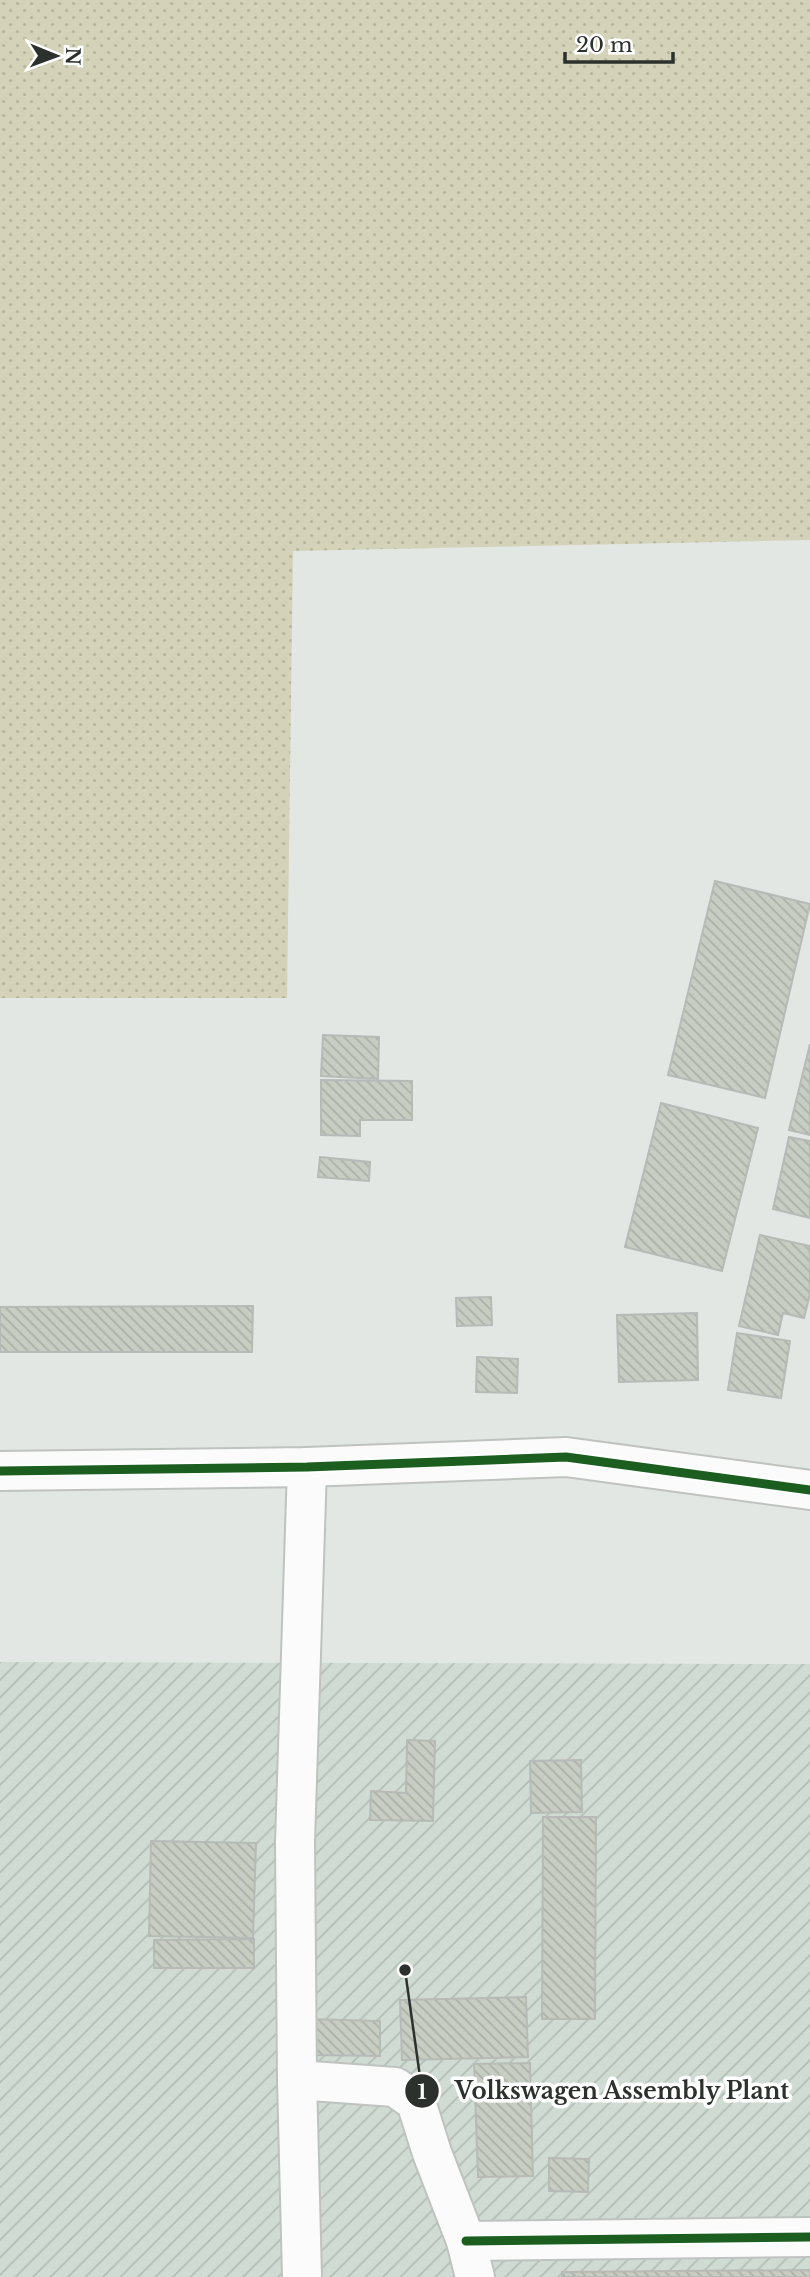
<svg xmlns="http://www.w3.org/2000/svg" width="810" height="2277" viewBox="0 0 810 2277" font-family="'Libre Baskerville',serif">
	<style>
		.industrial { fill: url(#industrial-furrows) }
		.grass { fill: url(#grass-dots) }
		.building { fill: url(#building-back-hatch); stroke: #b7bab6; stroke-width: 2 }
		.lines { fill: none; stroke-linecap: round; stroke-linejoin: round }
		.minor-casing { stroke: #bec3bf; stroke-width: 42 }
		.minor { stroke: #fbfbfb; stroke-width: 38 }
		.cycleway-casing { stroke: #fff; stroke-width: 13 }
		.cycleway { stroke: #1b5e20; stroke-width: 9 }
		.leader { fill: none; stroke: #2d312e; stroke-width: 2.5 }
		.callout-dot { fill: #2d312e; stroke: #fff; stroke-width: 2.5 }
		.mark-label { font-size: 21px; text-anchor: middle; font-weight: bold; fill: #fff }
		.callout-label { font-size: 23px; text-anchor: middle; font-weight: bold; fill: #2d312e; stroke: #fff; stroke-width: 7; stroke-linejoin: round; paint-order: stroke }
	</style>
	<defs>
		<pattern id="industrial-furrows" width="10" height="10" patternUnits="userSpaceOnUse" patternTransform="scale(1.75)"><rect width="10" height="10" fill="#d0dcd3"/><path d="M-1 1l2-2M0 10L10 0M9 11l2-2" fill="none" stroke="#b3bdb5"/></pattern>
		<pattern id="grass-dots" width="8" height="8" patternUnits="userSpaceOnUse" patternTransform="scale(1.75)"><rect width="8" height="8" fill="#d4d3b9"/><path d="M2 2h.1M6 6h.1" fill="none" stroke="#b6b69f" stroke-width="1.8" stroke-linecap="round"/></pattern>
		<pattern id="building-back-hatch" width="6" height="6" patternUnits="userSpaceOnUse" patternTransform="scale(1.75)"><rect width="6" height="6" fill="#c7cdc3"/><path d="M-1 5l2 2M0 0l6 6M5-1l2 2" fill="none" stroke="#abb0a8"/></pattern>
	</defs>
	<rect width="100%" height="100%" fill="#e2e7e3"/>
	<path class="industrial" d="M0 1662 810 1664V2277H0Z"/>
	<path class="grass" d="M0 0H810V540L293 551 287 998H0Z"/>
	<g class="building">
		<path d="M715 881 810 904 765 1098 668 1075Z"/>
		<path d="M323 1035 379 1037 378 1079 321 1076Z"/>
		<path d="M810 1044V1135L789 1130Z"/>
		<path d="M321 1080 412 1081V1120H360V1136L321 1135Z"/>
		<path d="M661 1103 758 1128 722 1271 625 1247Z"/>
		<path d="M789 1137 810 1141V1218L773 1209Z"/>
		<path d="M320 1157 370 1162 369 1181 318 1177Z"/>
		<path d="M760 1235 810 1246V1294L804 1318 783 1313 778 1335 739 1326Z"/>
		<path d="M491 1297 492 1325 457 1326 456 1298Z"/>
		<path d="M253 1306 252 1352H0V1307Z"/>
		<path d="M697 1313 698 1380 619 1382 617 1315Z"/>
		<path d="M737 1333 790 1341 781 1398 728 1390Z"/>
		<path d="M477 1357 518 1359 517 1393 476 1392Z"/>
		<path d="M407 1740 435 1741 433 1821 370 1820 371 1791 406 1793Z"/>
		<path d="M581 1760 582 1812 531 1813 530 1761Z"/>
		<path d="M543 1817H596L595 2019H542Z"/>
		<path d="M151 1841 256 1843 253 1938 149 1936Z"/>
		<path d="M254 1939V1968H154V1940Z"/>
		<path d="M526 1997 528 2057 402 2060 400 2000Z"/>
		<path d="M308 2019 380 2021V2056L308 2055Z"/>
		<path d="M530 2063 533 2176 478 2177 474 2064Z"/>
		<path d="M549 2158 589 2159 588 2192 549 2191Z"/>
		<path d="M810 2270V2277H562V2272Z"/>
	</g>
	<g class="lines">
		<g class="minor-casing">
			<g id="minor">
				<path d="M0 1471 307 1467 566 1457 810 1490"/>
				<path d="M297 2080 395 2087 416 2102 432 2153 466 2241 475 2277"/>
				<path d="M466 2241 810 2237"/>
				<path d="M302 2277 297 2080 295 1842 307 1467"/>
			</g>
		</g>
		<use href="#minor" class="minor"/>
		<g class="cycleway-casing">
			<g id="cycleway">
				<path d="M0 1471 307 1467 566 1457 810 1490"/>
				<path d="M466 2241 810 2237"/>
			</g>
		</g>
		<use href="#cycleway" class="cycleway"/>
	</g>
	<path class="leader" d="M405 1970L422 2091"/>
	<g class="callout-dot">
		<circle cx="405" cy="1970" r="7"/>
		<circle cx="422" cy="2091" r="18"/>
	</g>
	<g class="mark-label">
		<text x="422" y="2099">1</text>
	</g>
	<g class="callout-label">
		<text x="622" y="2099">Volkswagen Assembly Plant</text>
	</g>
	<g transform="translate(56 56) rotate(91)" stroke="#ffffff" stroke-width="5" paint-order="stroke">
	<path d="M0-5L12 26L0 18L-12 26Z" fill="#2d312e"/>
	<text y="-10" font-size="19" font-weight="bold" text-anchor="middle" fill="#2d312e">N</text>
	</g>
	<path d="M565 52v10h108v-10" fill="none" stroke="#2d312e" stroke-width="3.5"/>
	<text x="576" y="52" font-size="21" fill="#2d312e" stroke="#ffffff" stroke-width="5" paint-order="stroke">20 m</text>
</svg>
